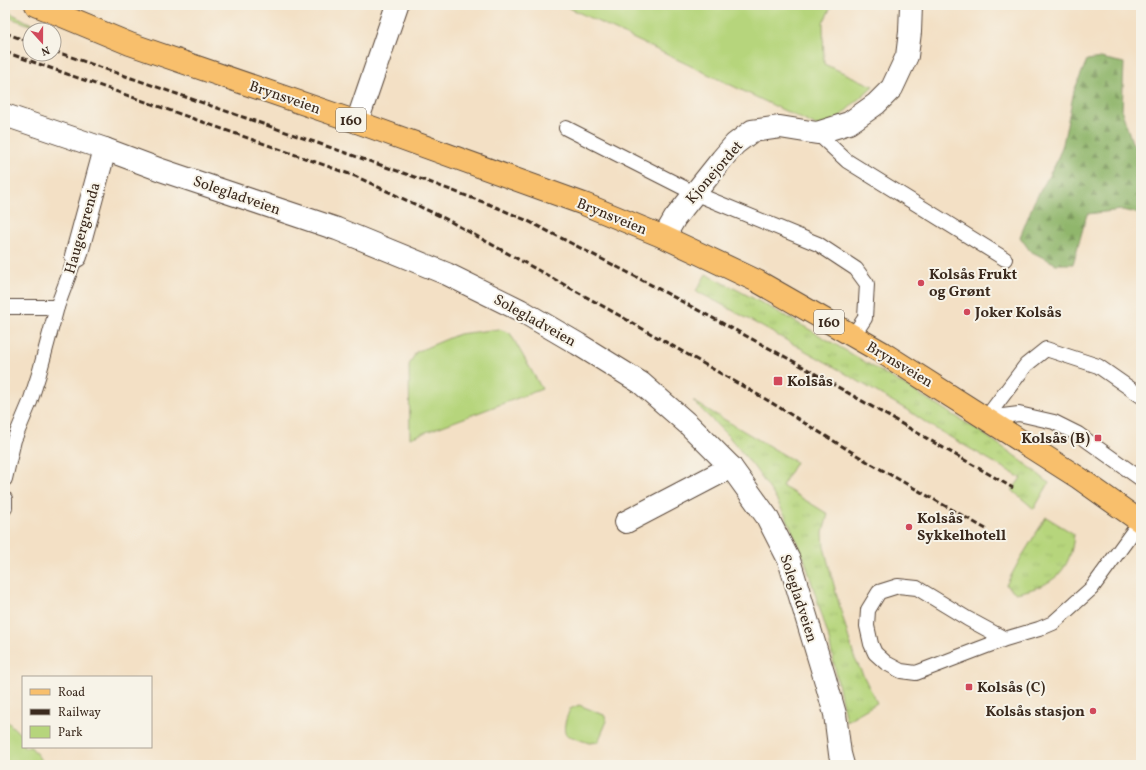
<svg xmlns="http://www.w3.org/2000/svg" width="1146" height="770" viewBox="0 0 1146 770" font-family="Vollkorn,serif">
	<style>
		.grass { fill: url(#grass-tufts); stroke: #78804d }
		.forest { fill: url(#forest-firs); stroke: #667045 }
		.green { fill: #b6d57c; stroke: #78804d }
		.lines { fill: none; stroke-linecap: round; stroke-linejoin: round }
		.lane-casing { stroke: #574537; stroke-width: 16 }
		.street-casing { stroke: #574537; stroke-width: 24 }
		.primary-casing { stroke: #574537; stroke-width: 24 }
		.lane { stroke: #fff; stroke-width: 14 }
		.street { stroke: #fff; stroke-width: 22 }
		.primary { stroke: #f8bf6c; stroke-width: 22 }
		.rail { stroke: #3b2a1e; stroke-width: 3; stroke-dasharray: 6 3; stroke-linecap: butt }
		.poi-dot { fill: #d1495b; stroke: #f7f3e8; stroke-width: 1.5 }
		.labels { text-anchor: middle; stroke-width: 4; stroke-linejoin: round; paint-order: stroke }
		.shield { fill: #f7f3e8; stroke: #73665b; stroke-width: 1 }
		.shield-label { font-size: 14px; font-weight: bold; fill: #3b2a1e }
		.street-label { font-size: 15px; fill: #3b2a1e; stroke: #f7f3e8 }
		.poi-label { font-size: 15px; font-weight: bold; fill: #3b2a1e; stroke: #f7f3e8; text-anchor: start }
	</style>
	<defs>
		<pattern id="grass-tufts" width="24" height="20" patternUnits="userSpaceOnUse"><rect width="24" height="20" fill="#b6d57c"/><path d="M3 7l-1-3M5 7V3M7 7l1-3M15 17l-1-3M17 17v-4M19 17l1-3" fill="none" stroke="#9db76b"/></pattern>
		<pattern id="forest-firs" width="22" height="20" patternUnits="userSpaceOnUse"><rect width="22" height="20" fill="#90b66c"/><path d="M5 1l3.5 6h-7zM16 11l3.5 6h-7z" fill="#779458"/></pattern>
	</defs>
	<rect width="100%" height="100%" fill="#f7f3e8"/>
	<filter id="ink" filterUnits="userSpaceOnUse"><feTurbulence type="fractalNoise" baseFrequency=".025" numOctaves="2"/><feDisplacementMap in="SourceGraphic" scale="8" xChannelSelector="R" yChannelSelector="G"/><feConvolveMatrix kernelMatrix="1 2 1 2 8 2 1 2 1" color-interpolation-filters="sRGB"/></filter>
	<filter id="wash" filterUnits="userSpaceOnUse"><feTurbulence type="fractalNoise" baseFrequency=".012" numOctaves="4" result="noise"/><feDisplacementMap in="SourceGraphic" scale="16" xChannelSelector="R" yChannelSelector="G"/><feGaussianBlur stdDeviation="0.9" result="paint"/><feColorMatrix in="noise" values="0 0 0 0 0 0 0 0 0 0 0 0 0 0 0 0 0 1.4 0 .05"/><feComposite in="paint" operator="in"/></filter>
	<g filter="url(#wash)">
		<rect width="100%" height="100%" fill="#f3e0c5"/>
		<g class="grass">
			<path d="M5 10 41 29 5 16Z"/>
			<path d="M706 274C771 306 835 344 897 381 949 412 1003 443 1049 483L1034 509 1012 490 1021 478 931 426 912 413 831 365 719 303 696 291Z"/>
			<path d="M693 401 796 462 782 486 828 514 823 533 824 547 836 593 854 657 877 703 846 721 828 635 804 558 786 517 773 494 754 467 730 438Z"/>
			<path d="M1046 517 1074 534C1071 572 1053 586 1016 593L1006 585 1019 561Z"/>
		</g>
		<path class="forest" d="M1101 58 1124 63 1122 112 1132 142 1141 155V214L1122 210 1087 214 1073 264H1056L1030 251 1020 237 1034 202 1056 163 1063 144 1074 91 1087 60Z"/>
		<g class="green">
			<path d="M563 5H832L823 23 824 64 873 86 825 130Z"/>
			<path d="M499 329 510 333 542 389 410 438 409 365 416 352 459 334Z"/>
			<path d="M579 705 604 715 607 721 598 742 589 743 566 735C562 727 567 717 570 709Z"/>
			<path d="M5 719 23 737V747H31L45 765H5Z"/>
		</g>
	</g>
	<g filter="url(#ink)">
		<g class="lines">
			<g class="lane-casing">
				<g id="lane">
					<path d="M566 128 694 193 818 244 856 269 867 284 865 318 853 336"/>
					<path d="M817 133 847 161 1005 259"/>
					<path d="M5 307H57"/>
					<path d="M986 418 1026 365 1046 349 1098 366 1141 396"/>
					<path d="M986 418 1019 414 1054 422 1078 434 1141 479"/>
					<path d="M5 479 14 440 30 402 39 374 57 307 76 256"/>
					<path d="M5 499V508"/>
					<path d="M1005 639 968 619 917 588 898 586 879 592 868 610 867 626 871 644 875 653 886 663 901 671 916 673 1005 639 1039 629 1053 623 1092 588 1140 522"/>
				</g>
			</g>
			<g class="street-casing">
				<g id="street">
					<path d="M5 115 105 149 161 170 337 229 447 274 520 310 578 344 641 383 689 425 731 467 767 517 789 560 825 679 835 714 840 754 843 765"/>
					<path d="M357 122 397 5"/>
					<path d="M664 237 675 218 722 159 735 144 752 131 780 127 817 133 849 123 876 104 892 88 907 56 910 32 911 5"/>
					<path d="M76 256 105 149"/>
					<path d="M626 522 731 467"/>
				</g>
			</g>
			<g class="primary-casing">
				<path id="primary" d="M36 5 130 44 357 122 584 204 664 237 696 252 757 281 883 353 1079 478 1141 522"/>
			</g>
			<use href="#lane" class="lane"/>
			<use href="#street" class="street"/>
			<use href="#primary" class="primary"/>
			<g class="rail">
				<path d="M5 33 30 42"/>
				<path d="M54 51 429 182 491 205 528 221 627 272 791 360 1013 488"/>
				<path d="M5 52 355 176 444 218 608 309 767 400 868 462 986 529"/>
			</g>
		</g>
	</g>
	<g class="poi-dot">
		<circle cx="921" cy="283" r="4"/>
		<circle cx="967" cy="312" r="4"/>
		<rect x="773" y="376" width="10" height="10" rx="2"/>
		<rect x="1094" y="434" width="8" height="8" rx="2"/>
		<circle cx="909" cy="527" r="4"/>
		<rect x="965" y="683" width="8" height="8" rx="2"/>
		<circle cx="1093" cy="711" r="4"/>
	</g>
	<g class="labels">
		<g class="shield">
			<rect x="336" y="108" width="30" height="24" rx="3"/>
			<rect x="814" y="310" width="30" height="24" rx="3"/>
		</g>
		<g class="shield-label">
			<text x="351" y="125">160</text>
			<text x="829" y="327">160</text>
		</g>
		<g class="street-label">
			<text transform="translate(285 97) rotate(19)" y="5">Brynsveien</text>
			<text transform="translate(714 172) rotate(-49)" y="5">Kjonejordet</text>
			<text transform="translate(237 195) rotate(19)" y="5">Solegladveien</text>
			<text transform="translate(612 216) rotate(22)" y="5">Brynsveien</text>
			<text transform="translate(82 228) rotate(-74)" y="5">Haugergrenda</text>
			<text transform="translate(535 320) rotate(29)" y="5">Solegladveien</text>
			<text transform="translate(900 364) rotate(31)" y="5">Brynsveien</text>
			<text transform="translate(799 598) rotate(72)" y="5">Solegladveien</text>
		</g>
		<g class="poi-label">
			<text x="929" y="279">Kolsås Frukt<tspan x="929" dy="17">og Grønt</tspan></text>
			<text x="975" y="317">Joker Kolsås</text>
			<text x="787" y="386">Kolsås</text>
			<text x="1090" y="443" text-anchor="end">Kolsås (B)</text>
			<text x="917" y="523">Kolsås<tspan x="917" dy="17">Sykkelhotell</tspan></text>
			<text x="977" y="692">Kolsås (C)</text>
			<text x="1085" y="716" text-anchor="end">Kolsås stasjon</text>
		</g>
	</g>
	<rect width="1146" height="770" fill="none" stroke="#f7f3e8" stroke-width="20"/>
	<rect x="22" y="676" width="130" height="72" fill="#f7f3e8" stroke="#aca397"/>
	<rect x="30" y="689" width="20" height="6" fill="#f8bf6c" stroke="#aca397"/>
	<text x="58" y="696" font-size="12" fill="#3b2a1e">Road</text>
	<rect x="30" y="709" width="20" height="6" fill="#3b2a1e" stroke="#aca397"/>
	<text x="58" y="716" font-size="12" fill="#3b2a1e">Railway</text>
	<rect x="30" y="726" width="20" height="12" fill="#b6d57c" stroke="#aca397"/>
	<text x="58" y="736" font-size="12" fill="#3b2a1e">Park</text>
	<g transform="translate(42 42) rotate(159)"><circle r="19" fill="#f7f3e8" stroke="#aca397"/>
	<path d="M0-3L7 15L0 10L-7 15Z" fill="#d1495b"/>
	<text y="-6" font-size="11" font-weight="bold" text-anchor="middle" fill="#3b2a1e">N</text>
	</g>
</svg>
